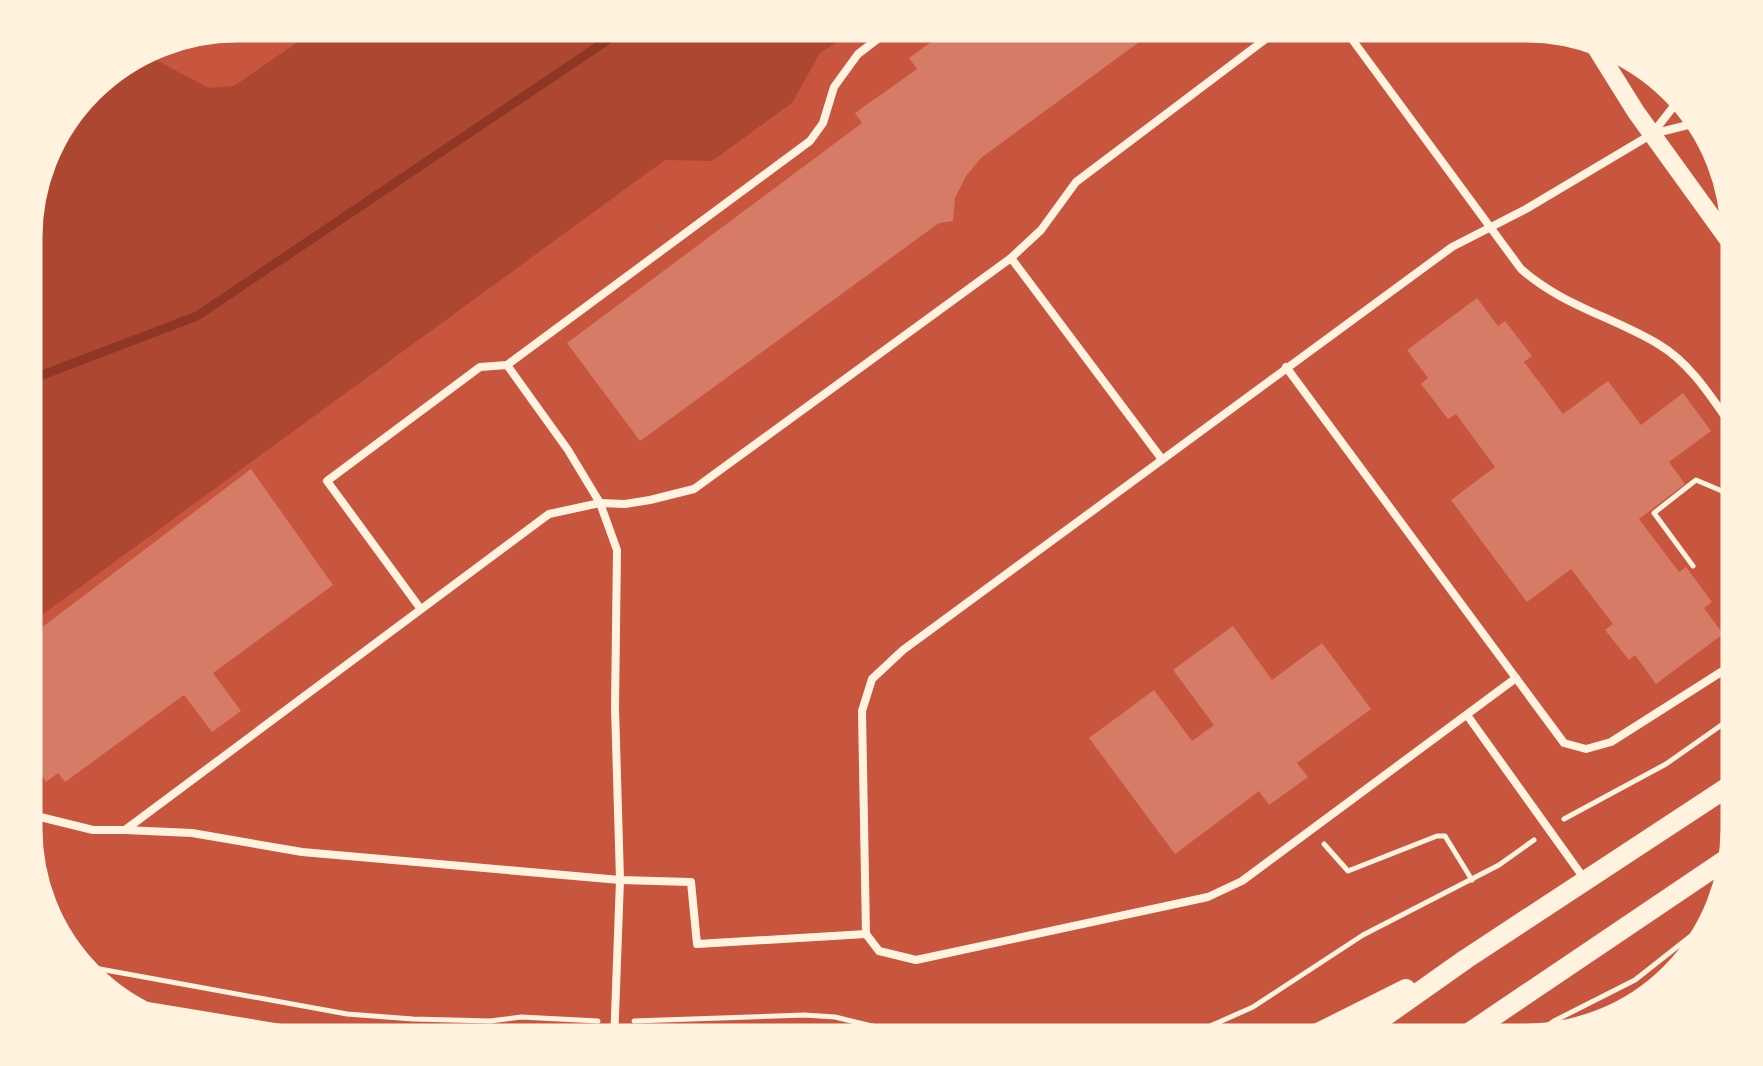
<svg xmlns="http://www.w3.org/2000/svg" width="1763" height="1066" viewBox="0 0 1763 1066" font-family="Commissioner,sans-serif">
	<style>
		.green { fill: #ae4732 }
		.lines { fill: none; stroke-linecap: round; stroke-linejoin: round }
		.stream { stroke: #8f3625; stroke-width: 9 }
		.building { fill: #d67c66 }
		.path { stroke: #fff3e0; stroke-width: 5 }
		.service { stroke: #fff3e0; stroke-width: 8 }
		.tertiary { stroke: #fff3e0; stroke-width: 18 }
		.secondary { stroke: #fff3e0; stroke-width: 20 }
		.rim { fill: none; stroke: #fff3e0; stroke-width: 5 }
	</style>
	<rect width="100%" height="100%" fill="#c8553d"/>
	<path class="green" d="M325 23H868L820 53 792 103 712 161 665 160 24 628V210L45 142 95 76 137 50 209 88 234 86Z"/>
	<g class="lines">
		<path class="stream" d="M24 382 197 316 633 23"/>
	</g>
	<g class="building">
		<path d="M957 23H1165L981 158 966 176 955 198 953 221 939 223 640 441 567 343 862 123 855 113 917 69 909 58Z"/>
		<path d="M210 28 180 50 170 36 184 33Z"/>
		<path d="M1477 298 1498 326 1505 321 1532 356 1524 362 1563 414 1608 381 1641 425 1683 393 1711 431 1669 462 1685 484 1639 519 1679 572 1686 567 1712 602 1704 608 1723 634 1656 684 1635 655 1629 660 1605 630 1613 624 1571 569 1527 602 1451 500 1495 467 1456 414 1448 419 1421 384 1428 378 1407 350Z"/>
		<path d="M251 469 333 585 213 673 241 711 212 732 184 695 65 782 58 773 46 782 37 768 24 778V641Z"/>
		<path d="M1233 626 1272 680 1322 643 1371 709 1297 763 1308 777 1269 805 1259 791 1175 854 1089 738 1154 690 1192 741 1214 725 1173 670Z"/>
	</g>
	<g class="lines">
		<g class="path">
			<path d="M1693 566 1654 513 1696 480 1722 491 1740 515"/>
			<path d="M1729 643 1740 636 1727 616 1740 607"/>
			<path d="M1564 819 1666 764 1740 712"/>
			<path d="M1324 844 1348 871 1437 836H1445L1472 880"/>
			<path d="M78 965 347 1014 413 1019 490 1021 521 1017 598 1021"/>
			<path d="M634 1021 804 1015 835 1017 942 1043"/>
			<path d="M1172 1043 1253 1007 1363 935 1499 865 1534 840"/>
			<path d="M1522 1043 1554 1021 1635 980 1715 917"/>
		</g>
		<g class="service">
			<path d="M1340 23 1521 269C1561 305 1613 317 1658 344 1694 365 1716 405 1740 438"/>
			<path d="M1652 134 1681 97"/>
			<path d="M1011 258 1161 458"/>
			<path d="M507 365 810 141 823 123 834 87 858 54 896 25 906 23"/>
			<path d="M1286 367 1564 743 1586 749 1611 742 1740 660"/>
			<path d="M420 608 327 481 480 367 507 365 568 450 600 503 617 550 615 707 620 880 614 1043"/>
			<path d="M1516 678 1242 881 1208 897 916 960 879 951 866 934 862 711 872 679 903 650 1452 247 1526 209 1652 134 1704 121"/>
			<path d="M1467 715 1583 877"/>
			<path d="M24 813 93 830H125L549 514 600 503 625 504 650 500 694 489 1011 258 1041 230 1076 182 1287 23"/>
			<path d="M125 830 192 833 302 852 620 880 691 882 697 944 866 934"/>
		</g>
		<path class="tertiary" d="M1593 43 1636 112 1740 256"/>
		<g class="secondary">
			<path d="M118 1007 335 1043"/>
			<path d="M1298 1043 1406 989"/>
			<path d="M1347 1043 1466 959 1740 779"/>
			<path d="M1454 1043 1737 852"/>
		</g>
	</g>
	<path d="M0 0H1763V1066H0ZM237 40H1526A197 197 0 0 1 1723 237V829A197 197 0 0 1 1526 1026H237A197 197 0 0 1 40 829V237A197 197 0 0 1 237 40Z" fill="#fff3e0" fill-rule="evenodd"/>
	<path class="rim" d="M237 40H1526A197 197 0 0 1 1723 237V829A197 197 0 0 1 1526 1026H237A197 197 0 0 1 40 829V237A197 197 0 0 1 237 40Z"/>
</svg>
